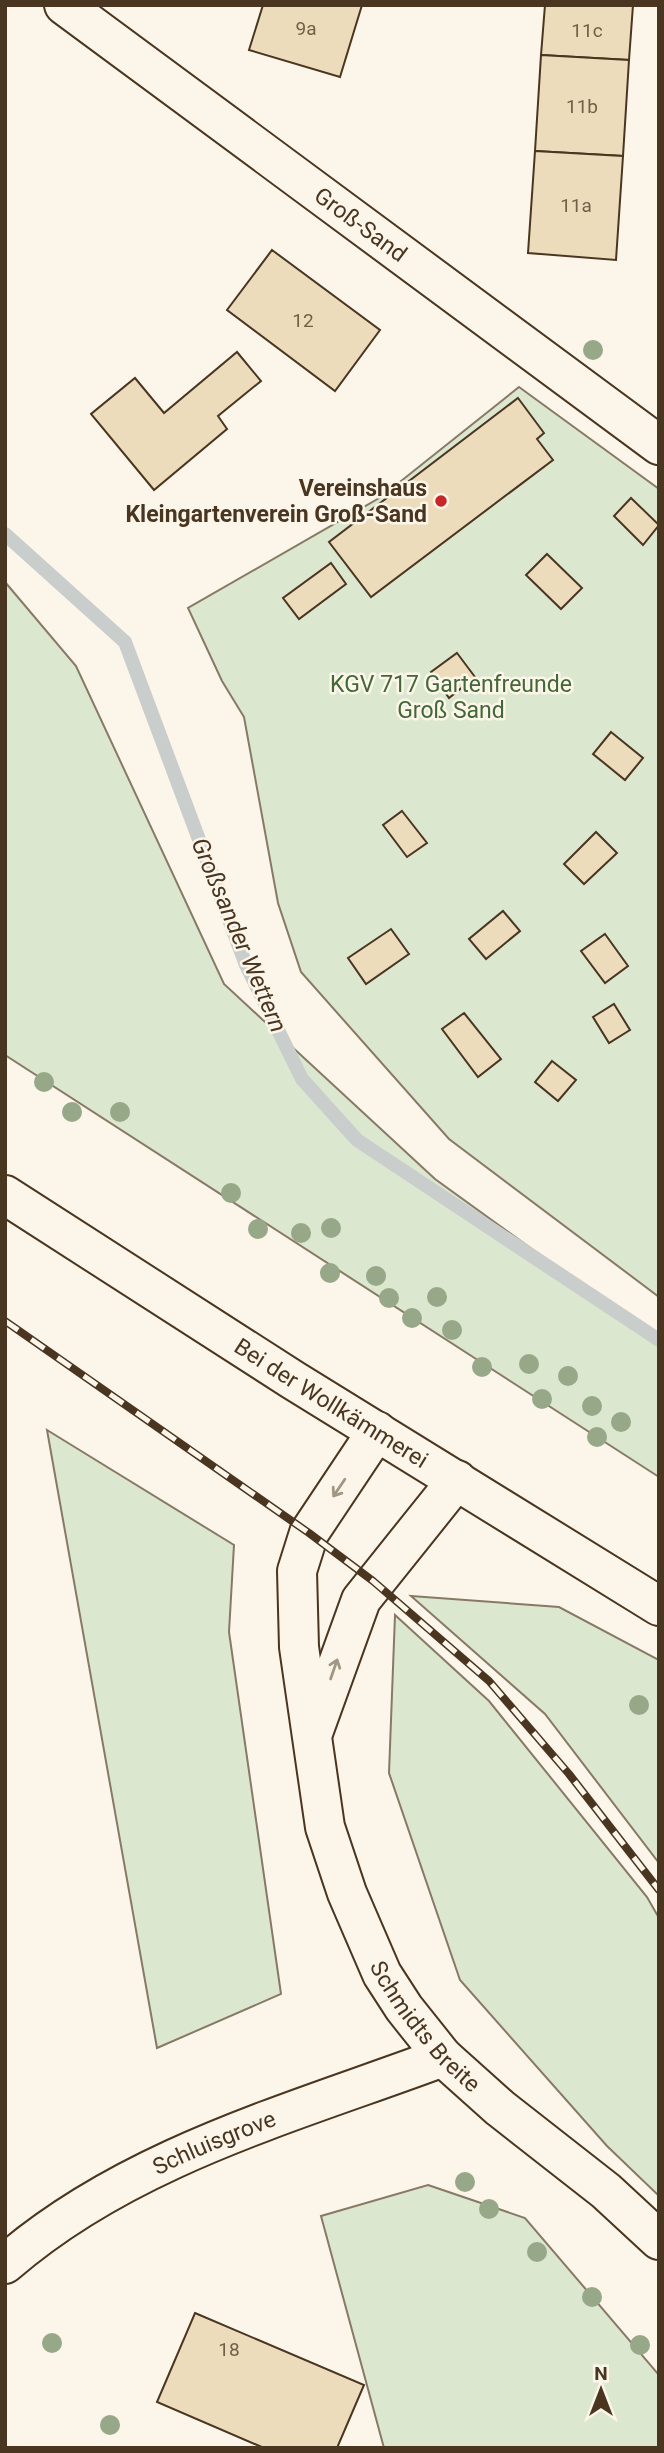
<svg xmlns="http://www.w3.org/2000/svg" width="664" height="2453" viewBox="0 0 664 2453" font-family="Roboto,sans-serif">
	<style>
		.green { fill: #dce7d0; stroke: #887966; stroke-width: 2 }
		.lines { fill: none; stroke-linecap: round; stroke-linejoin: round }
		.stream { stroke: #c9cecd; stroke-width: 14 }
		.building { fill: #ecdcbc; stroke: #4a3520; stroke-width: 2 }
		.minor-casing { stroke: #4a3520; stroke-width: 42 }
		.secondary-casing { stroke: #4a3520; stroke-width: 42 }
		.minor { stroke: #fbf6e9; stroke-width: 38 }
		.secondary { stroke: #fbf6e9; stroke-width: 38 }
		.rail-casing { stroke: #4a3520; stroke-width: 8 }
		.rail { stroke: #fbf6e9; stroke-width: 5; stroke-dasharray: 16; stroke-linecap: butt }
		.tree { fill: #96a887 }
		.oneway { stroke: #a29684 }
		.poi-dot { fill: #c62828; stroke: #fbf6e9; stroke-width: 2.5 }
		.labels { text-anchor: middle; stroke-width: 5; stroke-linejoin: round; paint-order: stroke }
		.number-label { font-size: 19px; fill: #725f47 }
		.street-label { font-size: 23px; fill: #4a3520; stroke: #fbf6e9 }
		.poi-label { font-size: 23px; font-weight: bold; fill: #4a3520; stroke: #fbf6e9; text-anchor: end }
		.park-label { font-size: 23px; fill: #436837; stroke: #fbf6e9 }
		.water-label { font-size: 24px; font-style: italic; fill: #4a3520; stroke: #fbf6e9 }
	</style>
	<rect width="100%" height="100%" fill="#fbf6e9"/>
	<g class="green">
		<path d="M519 387 659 489V1297L449 1139 301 972 278 903 244 717 222 681 188 608 381 497Z"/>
		<path d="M5 582 76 666 224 984 435 1179 659 1341V1477L5 1055Z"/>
		<path d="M47 1430 234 1545 229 1632 281 1994 157 2048Z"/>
		<path d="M411 1596 559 1607 659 1660V1863L545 1714Z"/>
		<path d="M395 1615 489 1701 647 1897 659 1918V2196L607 2146 460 1980 389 1773Z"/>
		<path d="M428 2185 525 2218 659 2375V2448H384L321 2216Z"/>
	</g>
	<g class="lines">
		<path class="stream" d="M5 534 125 642 246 965 302 1079 357 1140 659 1340"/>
	</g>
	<g class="building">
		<path d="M263 5H362L340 77 249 50Z"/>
		<path d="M545 5H633L629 60 541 55Z"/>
		<path d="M541 55 629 60 623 156 535 151Z"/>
		<path d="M535 151 623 156 616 260 528 253Z"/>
		<path d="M272 250 380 330 335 391 227 310Z"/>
		<path d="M237 352 261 381 218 416 227 429 154 490 91 414 135 378 164 413Z"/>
		<path d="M518 398 544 433 537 439 553 460 371 597 329 542Z"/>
		<path d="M631 498 659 525 643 545 614 516Z"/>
		<path d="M547 554 582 588 561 609 526 575Z"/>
		<path d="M331 563 346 584 299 619 283 598Z"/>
		<path d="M457 653 475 677 449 698 431 672Z"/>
		<path d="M611 732 643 758 625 780 593 754Z"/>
		<path d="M402 811 427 843 407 857 383 825Z"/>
		<path d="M596 832 617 853 584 884 564 864Z"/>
		<path d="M503 911 520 931 486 959 469 939Z"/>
		<path d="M391 929 409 954 366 984 348 958Z"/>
		<path d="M605 934 628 966 605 983 581 951Z"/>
		<path d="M614 1004 630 1030 609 1043 593 1017Z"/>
		<path d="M464 1013 501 1059 478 1077 442 1029Z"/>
		<path d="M552 1061 576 1080 558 1101 535 1082Z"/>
		<path d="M195 2313 364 2385 337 2448H264L157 2402Z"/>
	</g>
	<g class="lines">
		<g class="minor-casing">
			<g id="minor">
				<path id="s1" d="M64 5 659 445"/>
				<path id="s2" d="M5 2264C128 2157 293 2113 443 2057"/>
			</g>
		</g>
		<g class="secondary-casing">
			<g id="secondary">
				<path id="s3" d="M5 1195 293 1380 659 1606"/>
				<path id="s4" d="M377 1431 309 1533 297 1571 299 1647 325 1827 347 1893 382 1974 404 2008 443 2057 500 2108 606 2191 659 2240"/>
				<path d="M314 1730 361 1600 457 1480"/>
			</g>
		</g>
		<use href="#minor" class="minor"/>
		<use href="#secondary" class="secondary"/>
		<g class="rail-casing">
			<path id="rail" d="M5 1321 309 1533 373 1581 489 1681 569 1774 659 1890"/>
		</g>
		<use href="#rail" class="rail"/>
	</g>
	<g class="tree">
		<circle cx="593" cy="350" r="10"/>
		<circle cx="44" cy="1082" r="10"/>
		<circle cx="72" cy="1112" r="10"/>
		<circle cx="120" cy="1112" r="10"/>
		<circle cx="231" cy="1193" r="10"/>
		<circle cx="331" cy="1228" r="10"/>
		<circle cx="258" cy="1229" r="10"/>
		<circle cx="301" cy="1233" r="10"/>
		<circle cx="330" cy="1273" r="10"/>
		<circle cx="376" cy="1276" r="10"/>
		<circle cx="437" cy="1297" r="10"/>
		<circle cx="389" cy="1298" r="10"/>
		<circle cx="412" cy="1318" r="10"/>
		<circle cx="452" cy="1330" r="10"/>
		<circle cx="529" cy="1364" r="10"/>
		<circle cx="482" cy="1367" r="10"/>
		<circle cx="568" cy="1376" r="10"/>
		<circle cx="542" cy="1399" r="10"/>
		<circle cx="592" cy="1406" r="10"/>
		<circle cx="621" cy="1422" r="10"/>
		<circle cx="597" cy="1437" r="10"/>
		<circle cx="639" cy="1705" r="10"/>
		<circle cx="465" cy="2182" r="10"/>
		<circle cx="489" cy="2209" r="10"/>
		<circle cx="537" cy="2252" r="10"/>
		<circle cx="592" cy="2297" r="10"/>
		<circle cx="52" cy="2343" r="10"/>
		<circle cx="640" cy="2345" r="10"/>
		<circle cx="110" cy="2425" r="10"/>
	</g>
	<defs><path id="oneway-shaft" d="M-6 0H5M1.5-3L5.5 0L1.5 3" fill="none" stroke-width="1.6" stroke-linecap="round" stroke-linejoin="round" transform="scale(1.75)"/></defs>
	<g class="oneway">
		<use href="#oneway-shaft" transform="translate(339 1488) rotate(124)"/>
		<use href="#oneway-shaft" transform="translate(334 1669) rotate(-71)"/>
	</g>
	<circle class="poi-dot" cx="441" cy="501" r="7"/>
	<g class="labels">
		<g class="number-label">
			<text x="306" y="35">9a</text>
			<text x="587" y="37">11c</text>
			<text x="582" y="113">11b</text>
			<text x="576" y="212">11a</text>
			<text x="303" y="327">12</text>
			<text x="229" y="2356">18</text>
		</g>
		<g class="street-label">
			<text dy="8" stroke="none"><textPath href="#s1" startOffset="369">Groß-Sand</textPath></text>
			<text dy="8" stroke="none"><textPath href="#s3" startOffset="387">Bei der Wollkämmerei</textPath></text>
			<text dy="8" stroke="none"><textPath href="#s4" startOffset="646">Schmidts Breite</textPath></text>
			<text dy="8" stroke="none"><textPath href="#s2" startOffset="243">Schluisgrove</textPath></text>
		</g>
		<g class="poi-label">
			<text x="427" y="496">Vereinshaus<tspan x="427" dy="26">Kleingartenverein Groß-Sand</tspan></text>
		</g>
		<g class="park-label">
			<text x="451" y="692">KGV 717 Gartenfreunde<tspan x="451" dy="26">Groß Sand</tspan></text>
		</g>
		<g class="water-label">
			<text transform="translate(239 935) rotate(67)" y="8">Großsander Wettern</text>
		</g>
	</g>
	<rect width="664" height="2453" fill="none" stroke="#4a3520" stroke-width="14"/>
	<g transform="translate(601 2390)" stroke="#fbf6e9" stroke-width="5" paint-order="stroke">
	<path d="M0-5L12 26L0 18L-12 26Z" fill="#4a3520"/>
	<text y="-10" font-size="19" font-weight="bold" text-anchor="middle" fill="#4a3520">N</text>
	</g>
</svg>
